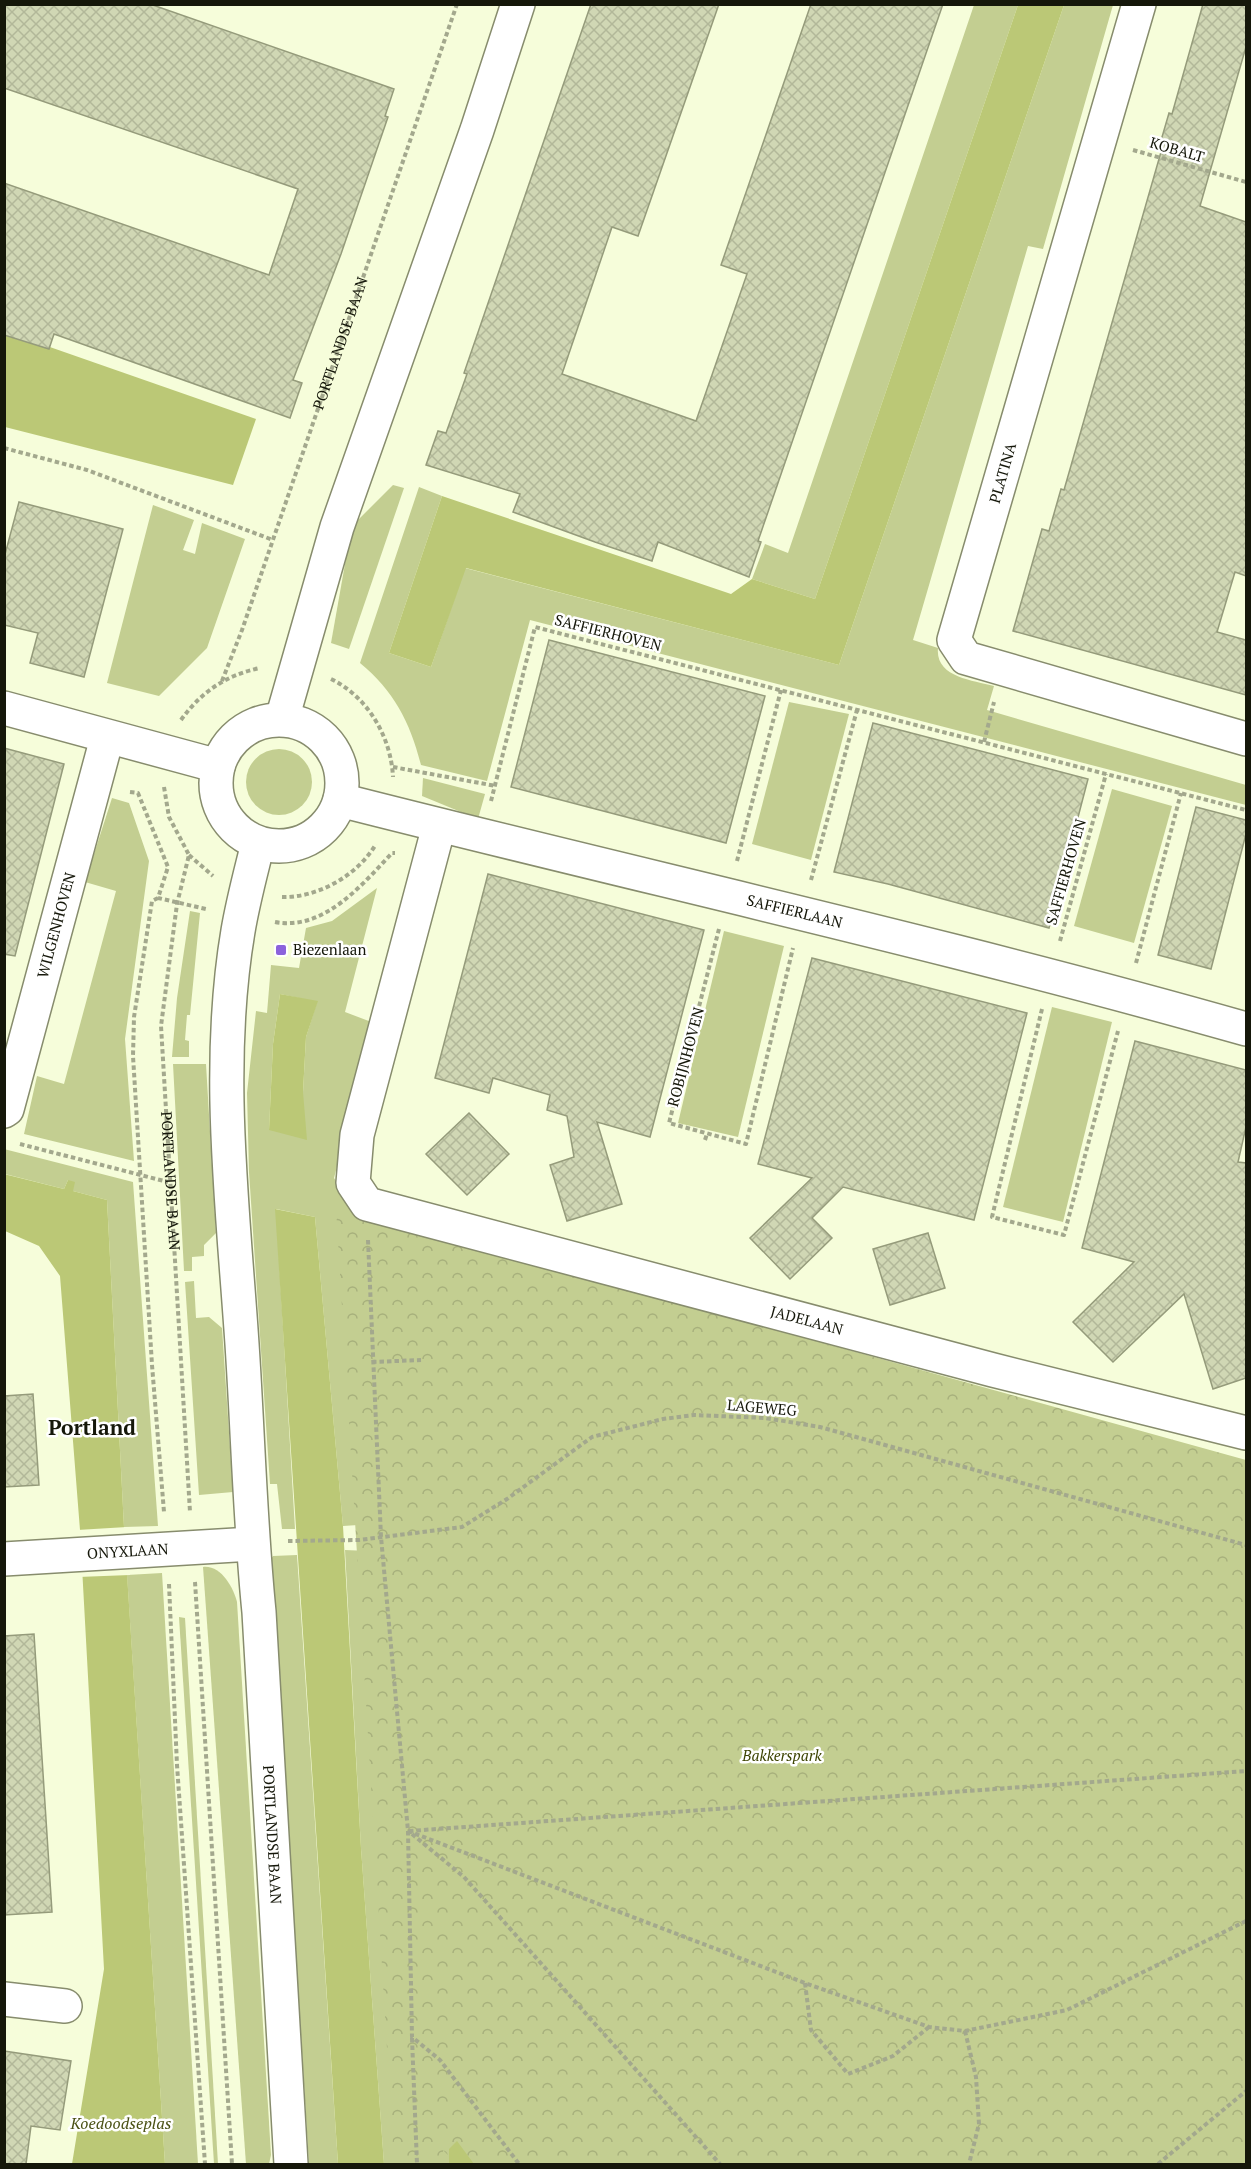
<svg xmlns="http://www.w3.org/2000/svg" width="1251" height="2169" viewBox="0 0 1251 2169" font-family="'PT Serif',serif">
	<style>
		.grass { fill: #c3ce91; fill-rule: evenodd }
		.park { fill: url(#park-crowns) }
		.water { fill: #bbc876 }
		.pier { fill: #f6fdda }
		.building { fill: url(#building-cross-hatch); stroke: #959b7b; stroke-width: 1.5 }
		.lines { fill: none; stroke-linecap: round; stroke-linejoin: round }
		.minor-casing { stroke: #878c6d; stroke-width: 36 }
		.tertiary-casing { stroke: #878c6d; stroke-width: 36 }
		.path { stroke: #a3a88d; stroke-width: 4; stroke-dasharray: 4.5 3; stroke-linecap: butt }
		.minor { stroke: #fff; stroke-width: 33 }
		.tertiary { stroke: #fff; stroke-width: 33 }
		.poi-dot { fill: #8b62dc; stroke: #fff; stroke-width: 2 }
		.labels { text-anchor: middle; stroke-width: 5; stroke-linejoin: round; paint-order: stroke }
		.street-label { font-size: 15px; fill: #15170a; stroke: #fff }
		.poi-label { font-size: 15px; fill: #15170a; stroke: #fff; text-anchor: start }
		.park-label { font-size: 15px; font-style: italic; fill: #3d4403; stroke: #fff }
		.water-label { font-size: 16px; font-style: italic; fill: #4a5115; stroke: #fff }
		.district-label { font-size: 21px; font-weight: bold; fill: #15170a; stroke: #fff }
	</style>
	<defs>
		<pattern id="park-crowns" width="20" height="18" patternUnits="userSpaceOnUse" patternTransform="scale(1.5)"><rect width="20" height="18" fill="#c3ce91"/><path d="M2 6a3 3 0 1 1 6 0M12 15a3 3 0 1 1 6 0" fill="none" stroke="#a7b07c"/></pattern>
		<pattern id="building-cross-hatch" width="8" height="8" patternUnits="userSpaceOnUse" patternTransform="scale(1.5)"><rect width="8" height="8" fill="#d0d7b4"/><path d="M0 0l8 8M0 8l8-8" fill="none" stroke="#b2b899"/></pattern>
	</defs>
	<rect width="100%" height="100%" fill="#f6fdda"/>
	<g class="grass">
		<path d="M974 5H1018L815 599 752 579 765 544 788 553Z"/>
		<path d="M1064 5H1113L1043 249 1028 246 913 640 938 648C935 677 972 680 994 686L987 710 1246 785V805L530 620 487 781 421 765C410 722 394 691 360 663L419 487 442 496 389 653 431 667 465 568 839 665Z"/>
		<path d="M393 485 404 488 349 649 331 643 348 547 356 522Z"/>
		<path d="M153 505 194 520 183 550 195 554 202 523 245 539 207 648 159 696 107 683Z"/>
		<path d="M789 702 849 714 811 860 752 844Z"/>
		<circle cx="279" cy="782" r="33"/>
		<path d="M423 778 485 794 478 819 422 796Z"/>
		<path d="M1112 789 1172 806 1134 943 1074 926Z"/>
		<path d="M112 798 129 803 149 861 125 1039 134 1161 24 1134 37 1076 64 1084 116 891 85 882Z"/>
		<path d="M377 888 345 1012 374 1023 334 1178 358 1214 373 1524 343 1526 315 1217 276 1209 295 1529H282L277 1484H270L249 1172 247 1093 256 1011 267 1013 271 965 299 968 306 928 332 921ZM280 994 317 1002 306 1037 303 1092 269 1130 273 1044Z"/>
		<path d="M190 911 200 913 190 1015H187L185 1040 189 1041V1057H172L177 998Z"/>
		<path d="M724 931 784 946 738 1137 678 1123Z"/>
		<path d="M1052 1007 1112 1022 1063 1222 1003 1207Z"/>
		<path d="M173 1064H206L216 1233 204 1245V1256L192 1257V1271H184Z"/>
		<path d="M4 1149 133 1182 158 1526 124 1527 107 1200 73 1191 68 1180 64 1189 5 1174Z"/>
		<path d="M194 1281 196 1318 209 1317 222 1328 233 1492 199 1495 185 1282Z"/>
		<path d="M345 1550 368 1551 449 2149V2164H384L361 1848Z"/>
		<path d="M297 1555 338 2164H309L271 1559 273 1556Z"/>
		<path d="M203 1567C221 1565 233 1587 237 1602L271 2155 269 2164H246Z"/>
		<path d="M162 1573 198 2164H165L127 1575Z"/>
		<path d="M179 1617 185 1618 218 2164H214Z"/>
	</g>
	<path class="park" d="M336 1208 1246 1460V2164H457L443 2150V2164H394Z"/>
	<g class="water">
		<path d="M1018 5H1064L839 665 466 568 431 667 389 653 442 496 731 594 752 579 815 599Z"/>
		<path d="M4 331 256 419 233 485 5 427Z"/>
		<path d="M280 994 318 1001 306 1037 303 1092 307 1140 269 1130 273 1044Z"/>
		<path d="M4 1174 64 1189 68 1180 75 1182 73 1191 107 1200 124 1527 165 2164H72L104 1969 80 1530 60 1276 39 1246 5 1231Z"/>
		<path d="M275 1209 315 1217 343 1526 361 1848 384 2164H338Z"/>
		<path d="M457 2141 474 2164H449V2149Z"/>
	</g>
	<path class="pier" d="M127 1527 130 1575 78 1577 77 1530Z"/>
	<g class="building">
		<path d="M4 4H150L394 89 385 116 388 117 341 254 293 380 302 383 290 418 54 334 49 349 4 335V183L269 275 298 189 4 88Z"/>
		<path d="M591 4H719L638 236 612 227 562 374 696 421 747 274 721 265 811 4H943L758 541 761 542 749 577 658 542 652 561 595 542 513 512 520 494 426 465 438 431 446 433 467 374 464 373Z"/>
		<path d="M1203 4H1246V47L1200 206 1246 222V576L1235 572 1217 632 1246 640V695L1013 631 1042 529 1049 531 1061 489 1064 490 1163 145 1160 144 1169 113 1172 114Z"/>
		<path d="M19 502 123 529 84 677 30 663 38 633 4 625V558Z"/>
		<path d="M549 640 765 696 726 843 511 787Z"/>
		<path d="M873 723 1088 779 1049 928 888 884 834 872Z"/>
		<path d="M4 748 64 764 15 956 4 954Z"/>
		<path d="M1196 807 1246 820V834L1211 969 1158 955Z"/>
		<path d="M488 874 704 930 650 1137 597 1122 622 1204 567 1221 550 1165 574 1157 567 1116 547 1110 550 1095 493 1078 489 1093 435 1078Z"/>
		<path d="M812 958 1027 1013 974 1220 843 1187 812 1218 832 1238 790 1279 750 1238 812 1178 758 1164Z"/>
		<path d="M1135 1041 1246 1070V1127L1238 1162 1246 1163V1378L1213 1389 1184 1294 1113 1362 1073 1322 1134 1262 1082 1248Z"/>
		<path d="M469 1113 509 1154 467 1195 426 1154Z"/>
		<path d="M928 1233 945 1288 890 1305 873 1249Z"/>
		<path d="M33 1394 39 1485 4 1487V1396Z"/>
		<path d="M34 1634 52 1912 4 1915V1636Z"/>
		<path d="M4 2051 71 2061 60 2130 31 2126 26 2164H4Z"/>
	</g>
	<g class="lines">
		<g class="minor-casing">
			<g id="minor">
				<path d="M1139 4 954 640 966 658 1246 739"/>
				<path d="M4 708 218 766"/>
				<path id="s3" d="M340 800C642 877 947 944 1246 1029"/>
				<path id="s4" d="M439 826 357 1135 353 1183 367 1204 993 1370 1246 1433"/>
				<path id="s5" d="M4 1111 7 1109 107 738"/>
				<path id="s6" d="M4 1559 252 1544"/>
				<path d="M4 1999 65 2006"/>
			</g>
		</g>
		<g class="tertiary-casing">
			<g id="tertiary">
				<path d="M282 719 337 527 477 130 518 4"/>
				<circle cx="279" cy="783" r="63"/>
				<path id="s7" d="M258 843C251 872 243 901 238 931 215 1067 233 1208 242 1344 248 1434 250 1523 259 1612L291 2164"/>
			</g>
		</g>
		<g class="path">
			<path d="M1133 150 1246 182"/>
			<path d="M4 448 87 470 273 540"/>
			<path d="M331 679C368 697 391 737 393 777"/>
			<path id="s1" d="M222 681 242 630 457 4"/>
			<path d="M181 720C201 692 226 675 260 668"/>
			<path d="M984 742 994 702"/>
			<path d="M393 767 496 786"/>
			<path id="s2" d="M164 787 169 817 189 855 177 904 161 1026 190 1512"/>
			<path d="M130 792 138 793 168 867 158 898 206 909"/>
			<path d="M491 801 535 627 1246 810"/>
			<path d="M189 855 213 876"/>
			<path d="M737 861 781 690"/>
			<path d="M811 880 857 710"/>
			<path d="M282 897C318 898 358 875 376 844"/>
			<path d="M158 898 152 901 134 1017 133 1056 152 1365 164 1512H166"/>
			<path d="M275 922C324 931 362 885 392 853H395"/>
			<path d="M719 929 669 1123 746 1144 793 948"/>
			<path d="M1060 941 1106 774"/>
			<path d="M1136 963 1181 793"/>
			<path d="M1042 1009 992 1217 1064 1235 1118 1031"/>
			<path d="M705 1140 707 1134"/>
			<path d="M20 1144 168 1182"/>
			<path d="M368 1240 381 1537 408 1831 805 1983 929 2027 965 2031 1067 2010 1246 1921"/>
			<path d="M372 1362 421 1360"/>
			<path d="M288 1541 359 1540 462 1527 507 1499 592 1437 663 1419 694 1415 765 1418 820 1427 1246 1545"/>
			<path d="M195 1582 232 2164"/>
			<path d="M169 1584 177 1765 205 2164"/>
			<path d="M408 1831 412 2037 440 2060 519 2164"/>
			<path d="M409 1831 1246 1771"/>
			<path d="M412 1834 464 1877 720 2164"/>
			<path d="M805 1983 811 2030 848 2074 893 2056 929 2027"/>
			<path d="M965 2031 976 2077 979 2124 969 2164"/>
			<path d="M412 2038 417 2164"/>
			<path d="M1158 2164 1246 2091"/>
		</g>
		<use href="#minor" class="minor"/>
		<use href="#tertiary" class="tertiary"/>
	</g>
	<rect class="poi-dot" x="275" y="944" width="12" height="12" rx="3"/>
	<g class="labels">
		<g class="street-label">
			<text transform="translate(1177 150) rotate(16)" y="5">KOBALT</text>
			<text dy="5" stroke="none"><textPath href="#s1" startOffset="358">PORTLANDSE BAAN</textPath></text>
			<text transform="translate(1003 473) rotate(-74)" y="5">PLATINA</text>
			<text transform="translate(608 633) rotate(14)" y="5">SAFFIERHOVEN</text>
			<text transform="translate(1066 872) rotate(-74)" y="5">SAFFIERHOVEN</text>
			<text dy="5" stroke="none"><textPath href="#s3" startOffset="468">SAFFIERLAAN</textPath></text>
			<text dy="5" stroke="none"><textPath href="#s5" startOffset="194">WILGENHOVEN</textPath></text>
			<text transform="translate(686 1057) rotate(-75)" y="5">ROBIJNHOVEN</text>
			<text dy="5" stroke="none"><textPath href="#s2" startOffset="402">PORTLANDSE BAAN</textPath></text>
			<text dy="5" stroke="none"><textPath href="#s4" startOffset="848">JADELAAN</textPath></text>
			<text transform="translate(762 1408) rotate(5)" y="5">LAGEWEG</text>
			<text dy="5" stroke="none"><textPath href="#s6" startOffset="124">ONYXLAAN</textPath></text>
			<text dy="5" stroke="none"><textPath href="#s7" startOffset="996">PORTLANDSE BAAN</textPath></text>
		</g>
		<g class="poi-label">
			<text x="293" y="955">Biezenlaan</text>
		</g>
		<g class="park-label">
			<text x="782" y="1761">Bakkerspark</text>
		</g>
		<g class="water-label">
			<text x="121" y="2129">Koedoodseplas</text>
		</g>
		<g class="district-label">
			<text x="92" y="1435">Portland</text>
		</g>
	</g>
	<rect width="1251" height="2169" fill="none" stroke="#15170a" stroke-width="12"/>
</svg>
